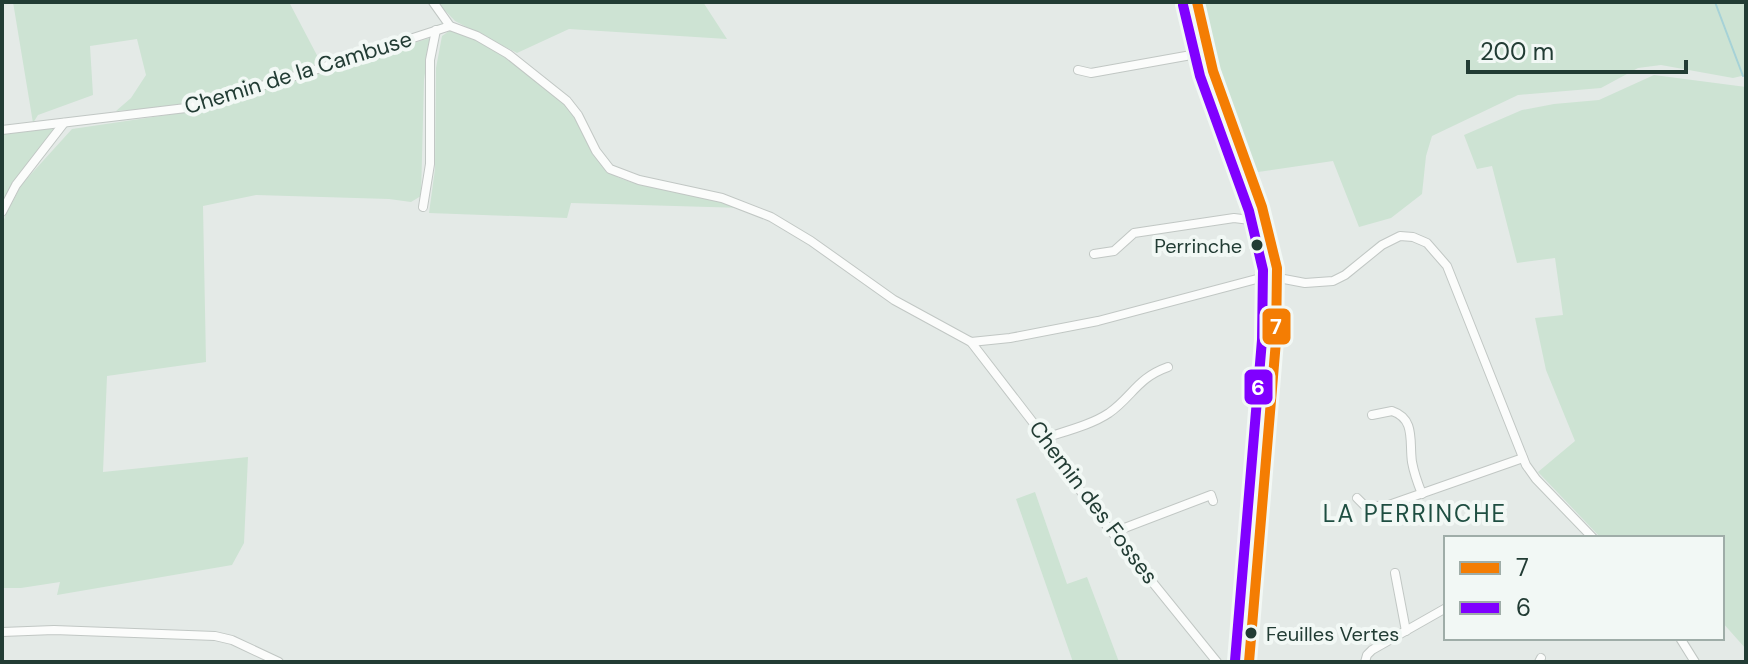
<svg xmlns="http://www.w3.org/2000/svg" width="1748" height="664" viewBox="0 0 1748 664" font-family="'DM Sans',sans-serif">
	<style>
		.green { fill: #cde3d3 }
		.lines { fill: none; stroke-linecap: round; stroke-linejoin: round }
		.stream { stroke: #a6d2d7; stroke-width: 2 }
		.minor-casing { stroke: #c1c7c4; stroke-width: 10 }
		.secondary-casing { stroke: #bfc7c4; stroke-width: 13 }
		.minor { stroke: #fbfcfb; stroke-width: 8 }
		.secondary { stroke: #fbfcfb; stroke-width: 11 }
		.bus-1-casing { stroke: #f2f8f5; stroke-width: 16 }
		.bus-2-casing { stroke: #f2f8f5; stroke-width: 16 }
		.bus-1 { stroke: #f47d03; stroke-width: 10 }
		.bus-2 { stroke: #8000ff; stroke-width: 10 }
		.bus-dot { fill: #223c34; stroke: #f2f8f5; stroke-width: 3 }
		.labels { text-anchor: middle; stroke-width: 8; stroke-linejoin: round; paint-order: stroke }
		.bus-label { font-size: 20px; fill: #223c34; stroke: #f2f8f5; text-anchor: end }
		.street-label { font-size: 22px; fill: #223c34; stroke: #f2f8f5 }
		.neighbourhood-label { font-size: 24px; letter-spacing: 2px; fill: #1e4e41; stroke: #f2f8f5 }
		.line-badge { stroke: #f2f8f5; stroke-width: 3 }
		.badge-label { font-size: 22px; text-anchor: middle; font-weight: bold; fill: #fff }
	</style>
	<rect width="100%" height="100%" fill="#e4eae7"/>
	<g class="green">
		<path d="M13 2H289L321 63 181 106 116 111 131 98 146 75 137 39 90 46 93 95 38 115 33 123Z"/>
		<path d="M437 2H703L727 39 569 29 517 53 455 21Z"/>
		<path d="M1202 2H1746V75L1733 78 1661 65 1638 68 1601 88 1518 95 1432 136 1426 156 1422 194 1391 218 1359 227 1333 161 1258 172C1233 117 1215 61 1202 2Z"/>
		<path d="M452 29C486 43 559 87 577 118 589 138 592 161 612 174 634 188 676 188 702 195 716 198 730 203 744 208L571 203 567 218 429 213 435 169 436 68 442 36Z"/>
		<path d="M430 38 424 80 421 196 411 202 389 199 256 195 203 206 206 362 107 376 103 472 248 457 244 543 232 565 57 595 60 582 21 588H2V227L5 216 22 184 72 129 187 112Z"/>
		<path d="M1654 75 1746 87V649L1722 622V538H1601L1538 472 1575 441 1546 370 1535 318 1563 315 1555 258 1517 263 1492 166 1477 169 1464 135 1522 110 1554 104 1599 100Z"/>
		<path d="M55 128 2 203V134Z"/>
		<path d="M1035 492 1067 584 1087 577 1119 662H1073L1016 499Z"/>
	</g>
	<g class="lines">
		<path class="stream" d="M1715 2 1743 76"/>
		<g class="minor-casing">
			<g id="minor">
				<path d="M433 2 450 26 477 36 508 54 567 101 578 115 596 151 610 169 639 180 722 198 771 217 811 241 894 300 971 342 1010 338 1098 321 1268 276 1305 283 1333 281 1345 275 1382 245 1400 236 1413 237 1427 243 1447 266 1526 465 1536 479 1593 538"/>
				<path d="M1078 70 1091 73 1208 52"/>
				<path d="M2 130 186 108 302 74 450 26"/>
				<path d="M423 207 430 164V60L436 30"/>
				<path d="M2 212 16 185 64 123"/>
				<path d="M1094 254 1114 251 1134 233 1234 218 1266 222"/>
				<path d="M971 342 1045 438 1090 505 1217 662"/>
				<path d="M1372 415 1392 411C1416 419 1409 442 1412 462 1414 473 1418 484 1422 494"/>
				<path d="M1045 438C1066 431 1091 425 1109 413 1133 396 1137 378 1168 367"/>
				<path d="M1357 498 1365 506H1386L1523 458"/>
				<path d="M1114 532 1211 495 1213 501"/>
				<path d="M1395 573 1406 631"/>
				<path d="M2 632 54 630 215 636 232 640 279 662"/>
				<path d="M1680 638 1695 662"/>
				<path d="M1365 662 1367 655 1372 650 1446 608"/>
				<path d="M1539 662 1541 658"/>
			</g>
		</g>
		<g class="secondary-casing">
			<path id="secondary" d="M1197 2 1213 71 1262 207 1277 268 1276 341 1249 662"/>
		</g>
		<use href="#minor" class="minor"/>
		<use href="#secondary" class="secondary"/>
		<g class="bus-1-casing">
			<path id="bus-1" d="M1197 2 1213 71 1262 207 1277 268 1276 341 1249 662"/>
		</g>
		<g class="bus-2-casing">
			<path id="bus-2" d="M1183 5 1200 76 1249 211 1263 270 1262 340 1235 661"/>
		</g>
		<use href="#bus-1" class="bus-1"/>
		<use href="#bus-2" class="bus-2"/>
	</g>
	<g class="bus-dot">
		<circle cx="1257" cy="245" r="7"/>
		<circle cx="1251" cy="633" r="7"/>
	</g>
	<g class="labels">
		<g class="bus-label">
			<text x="1242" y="253">Perrinche</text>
			<text x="1266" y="641" text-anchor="start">Feuilles Vertes</text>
		</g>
		<g class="street-label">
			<text transform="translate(298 72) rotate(-17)" y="8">Chemin de la Cambuse</text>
			<text transform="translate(1094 502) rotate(53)" y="8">Chemin des Fosses</text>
		</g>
		<g class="neighbourhood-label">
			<text x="1415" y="522">LA PERRINCHE</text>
		</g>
	</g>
	<g class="line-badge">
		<rect x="1261" y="307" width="31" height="39" rx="8" fill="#f47d03"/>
		<rect x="1243" y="368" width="31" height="38" rx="8" fill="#8000ff"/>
	</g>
	<g class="badge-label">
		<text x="1276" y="334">7</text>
		<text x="1258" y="395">6</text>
	</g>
	<rect width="1748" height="664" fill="none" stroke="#223c34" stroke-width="8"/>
	<rect x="1444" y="536" width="280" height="104" fill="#f2f8f5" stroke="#9fada8" stroke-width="2"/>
	<rect x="1460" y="562" width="40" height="12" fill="#f47d03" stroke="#9fada8" stroke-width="2"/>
	<text x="1516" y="576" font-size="24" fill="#223c34">7</text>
	<rect x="1460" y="602" width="40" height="12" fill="#8000ff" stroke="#9fada8" stroke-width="2"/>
	<text x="1516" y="616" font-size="24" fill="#223c34">6</text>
	<path d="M1468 60v12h218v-12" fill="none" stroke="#223c34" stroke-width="4"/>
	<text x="1480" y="60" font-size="24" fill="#223c34" stroke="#f2f8f5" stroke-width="6" paint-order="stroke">200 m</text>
</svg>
